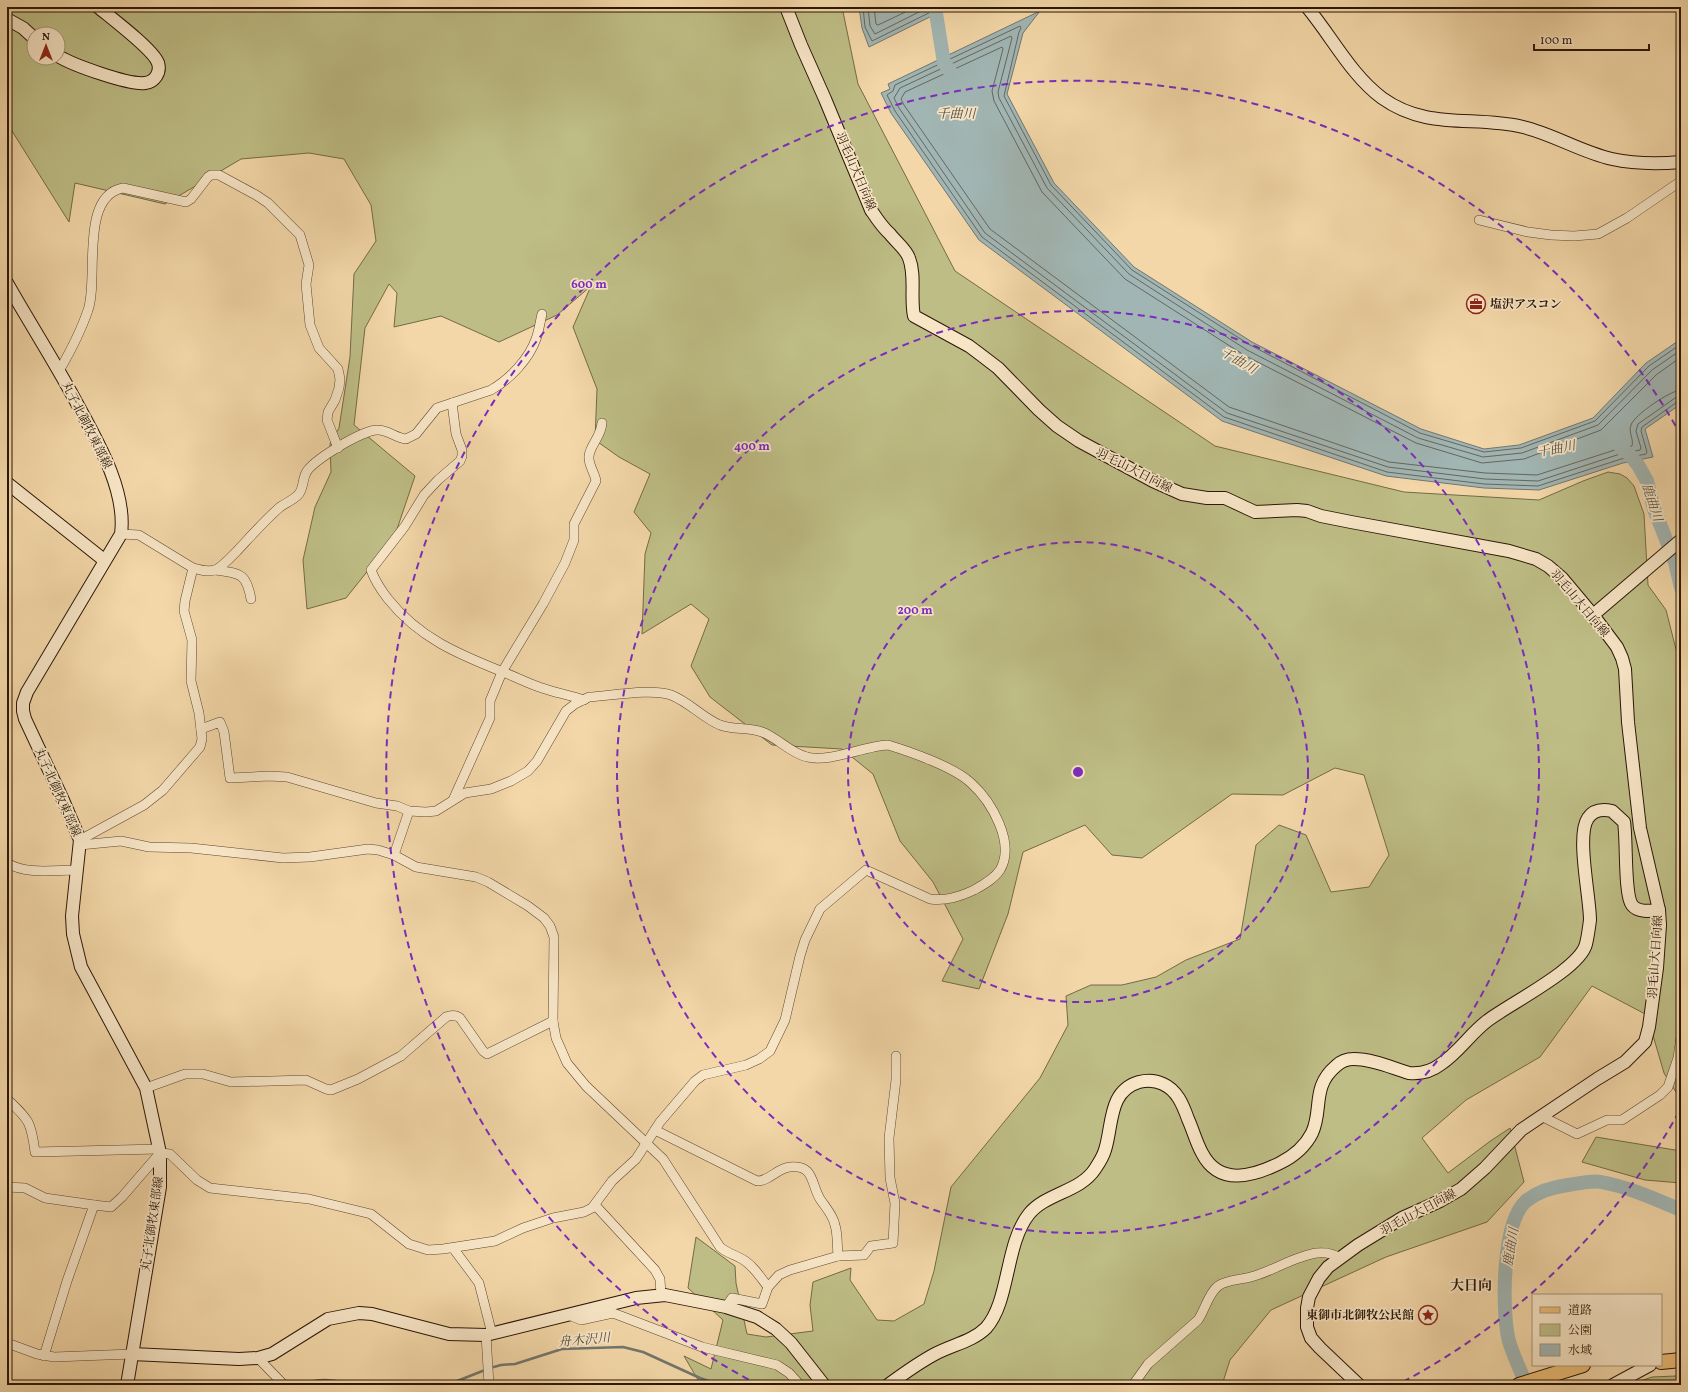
<svg xmlns="http://www.w3.org/2000/svg" width="1688" height="1392" viewBox="0 0 1688 1392" font-family="Vollkorn,'Noto Serif JP',serif">
	<style>
		.green { fill: #bebd85; stroke: #746a46; fill-rule: evenodd }
		.water { fill: #a1b6b4; stroke: #72766f }
		.lines { fill: none; stroke-linecap: round; stroke-linejoin: round }
		.shore { stroke: #66665e; stroke-width: 1 }
		.stream { stroke: #72766f; stroke-width: 2.5 }
		.river { stroke: #a1b6b4; stroke-width: 14 }
		.street-casing { stroke: #5d472f; stroke-width: 10 }
		.secondary-casing { stroke: #2b1707; stroke-width: 14 }
		.primary-casing { stroke: #2b1707; stroke-width: 16 }
		.street { stroke: #f7e5c6; stroke-width: 9 }
		.secondary { stroke: #f7e5c6; stroke-width: 12 }
		.primary { stroke: #eabc74; stroke-width: 14 }
		.ring { fill: none; stroke: #7b2cbf; stroke-width: 2; stroke-dasharray: 7 5 }
		.labels { text-anchor: middle; stroke-width: 3.5; stroke-linejoin: round; paint-order: stroke }
		.street-label { font-size: 12px; fill: #2b1707; stroke: #f7e5c6 }
		.poi-label { font-size: 12px; font-weight: bold; fill: #2b1707; stroke: #f7e5c6; text-anchor: start }
		.water-label { font-size: 13px; font-style: italic; fill: #544f44; stroke: #f7e5c6 }
		.quarter-label { font-size: 14px; font-weight: bold; fill: #2b1707; stroke: #f7e5c6 }
		.centre { fill: #7b2cbf; stroke: #f7e5c6; stroke-width: 2 }
		.ring-label { font-size: 12px; text-anchor: middle; font-weight: bold; fill: #7b2cbf; stroke: #f7e5c6; stroke-width: 3.5; stroke-linejoin: round; paint-order: stroke }
	</style>
	<rect width="100%" height="100%" fill="#f3d7a8"/>
	<filter id="stains"><feTurbulence type="fractalNoise" baseFrequency=".005" numOctaves="4"/><feColorMatrix values="0 0 0 0 .2 0 0 0 0 .09 0 0 0 0 .02 0 0 0 .5 -.17"/></filter>
	<radialGradient id="worn" r=".72"><stop offset=".6" stop-color="#630" stop-opacity="0"/><stop offset="1" stop-color="#630" stop-opacity=".3"/></radialGradient>
	<g class="green">
		<path d="M7 7H842L858 84 955 271 1215 446 1404 492 1539 500 1583 481 1608 472 1620 474 1627 478 1634 486 1644 514 1648 585 1666 610 1681 669V1100L1664 1073 1647 1015 1592 986 1540 1057 1466 1100 1422 1138 1448 1173 1489 1142 1510 1128 1524 1182 1487 1222 1386 1257 1271 1310 1230 1360 1222 1385H701L684 1356 711 1369 723 1320 688 1288 696 1237 735 1266 736 1283 747 1334 766 1337 813 1331 810 1305 813 1282 851 1268 850 1280 877 1320 894 1321 924 1304 934 1271 951 1187 1040 1078 1068 1025 1066 996 1091 985H1122L1156 977 1186 960 1240 939 1256 845 1279 825 1306 835 1331 892 1369 887 1389 855 1364 775 1335 768 1283 795 1232 794 1142 858 1112 855 1085 825 1023 852 1008 914 979 989 942 981 963 939 933 882 900 841 873 774 842 749 772 745 710 697 691 666 709 619 691 604 642 634 645 554 651 533 634 512 650 474 619 457 595 440 597 389 573 327 591 286 557 315 499 342 441 316 394 327 397 293 389 284 365 328 354 425 415 476 394 538 346 598 307 609 303 560 315 507 331 472 330 444 339 428 350 357 354 274 376 241 371 205 344 159 309 153 241 159 165 204 75 183 69 222 7 123ZM34 34H58V58H34Z"/>
		<path d="M1596 1137 1681 1151V1183L1645 1180 1582 1162Z"/>
		<path d="M1676 1376 1681 1380V1385H1629L1652 1377Z"/>
	</g>
	<g class="water">
		<path d="M859 7H950L869 47 862 28Z"/>
		<path d="M1040 11 1023 33 1007 94 1054 183 1134 267 1252 342 1421 429 1484 449 1519 445 1593 418 1646 363 1681 339V404L1645 429 1653 457 1623 463 1539 490 1484 488 1386 476 1222 421 979 240 891 113 881 93 890 89 888 84Z"/>
	</g>
	<g class="lines">
		<g class="shore">
			<path d="M863 7 865 27 872 41 941 7"/>
			<path d="M868 7 870 26 875 34 929 7"/>
			<path d="M874 7 876 24 878 25 916 7"/>
			<path d="M1681 344 1649 366 1595 421 1521 448 1484 452 1420 433 1250 345 1132 270 1051 185 1004 96 1019 32 1021 28 1020 26 895 85 893 91 887 95 895 111 982 237 1224 417 1387 472 1484 484 1538 486 1621 459 1646 454 1647 452 1641 431 1642 427 1677 402 1681 401"/>
			<path d="M1681 350 1652 370 1598 425 1522 453 1483 457 1418 438 1247 350 1129 274 1047 188 999 98 998 92 1012 38 1011 36 900 88 894 98 899 108 985 233 1227 413 1388 467 1485 479 1538 481 1620 454 1640 450 1641 448 1636 431 1638 424 1675 398 1681 396"/>
			<path d="M1681 357 1656 375 1601 430 1524 459 1482 463 1416 443 1244 355 1125 279 1042 192 994 101 992 91 1003 49 1002 47 905 92 901 99 904 105 990 229 1229 407 1389 462 1485 473 1537 475 1618 449 1632 446C1634 439 1628 432 1631 425 1634 415 1671 390 1681 390"/>
		</g>
		<g class="stream">
			<path d="M490 1368 501 1365 515 1364 562 1349 623 1347 643 1352 700 1378 720 1385"/>
			<path d="M300 1385C320 1377 337 1380 357 1385"/>
			<path d="M447 1385 485 1370"/>
		</g>
		<g class="river">
			<path d="M935 7 944 63 951 73"/>
			<path d="M1621 448 1629 454 1638 465 1647 481 1654 509 1675 562 1681 588"/>
			<path d="M1526 1385C1521 1370 1511 1352 1508 1337 1502 1307 1502 1222 1526 1201 1538 1191 1553 1187 1568 1185 1578 1184 1591 1180 1601 1182 1629 1187 1655 1199 1681 1210"/>
		</g>
		<g class="street-casing">
			<g id="street">
				<path d="M1479 220 1528 232 1551 235 1574 236 1598 234 1627 218 1681 181"/>
				<path d="M59 371C70 352 81 331 88 310 99 280 79 196 123 188L186 202 191 199 208 177 211 175H219L256 195 268 203 300 235 309 265 306 284 310 325 319 348 338 369 340 379 339 388 335 400 328 412 327 420 338 448"/>
				<path d="M452 403 456 434 462 450V456L460 461 438 480 424 495 405 526 371 570C375 581 381 590 388 599 419 638 458 654 503 672 516 677 529 684 542 688 556 693 570 695 584 700"/>
				<path d="M193 568C200 570 210 573 217 569 225 564 231 557 237 551 251 536 265 520 280 507 286 503 293 500 298 495 304 489 302 480 306 473 311 461 364 429 378 430 388 430 396 438 406 439L416 434 437 408 491 390C510 379 529 359 536 339 539 331 540 322 542 314"/>
				<path d="M216 570C240 574 246 572 251 599"/>
				<path d="M453 800 490 718V701L502 672 543 604 565 563 574 540V524L596 481C595 473 588 465 589 456 590 445 601 437 602 423"/>
				<path d="M80 840 144 805 163 790 200 747 202 739 199 713 191 681 192 640 184 611 185 601 193 568 139 535 121 534"/>
				<path d="M80 845 121 841 149 847 191 848 283 858 310 857 368 849 378 850 394 855 416 867 476 877 488 882 528 906 544 918 550 926 554 937 553 1021 556 1038 567 1063 586 1086 663 1159 720 1247C727 1253 735 1255 742 1259 753 1265 761 1278 768 1287"/>
				<path d="M394 855 409 811"/>
				<path d="M7 863C27 875 54 870 77 870"/>
				<path d="M146 1088 185 1074H203L231 1082 306 1080 326 1089 331 1090 358 1079 401 1056 446 1017C451 1015 456 1015 460 1018L483 1051 487 1054 553 1021"/>
				<path d="M7 1099C29 1120 31 1121 35 1152L159 1149"/>
				<path d="M1541 1116 1577 1134 1607 1120H1622L1660 1095 1668 1087 1678 1058 1681 1037"/>
				<path d="M655 1130 757 1181C770 1181 777 1168 790 1167 814 1164 811 1184 820 1199 826 1208 833 1215 835 1225 838 1235 837 1246 838 1256"/>
				<path d="M7 1187 25 1188 45 1198 94 1205"/>
				<path d="M595 1205 655 1270 660 1279 661 1295"/>
				<path d="M453 1248 479 1283 492 1334"/>
				<path d="M726 1307 732 1298 762 1304 768 1287 779 1275 790 1270 838 1256 864 1255 871 1246 893 1243 895 1203 890 1178 889 1138 896 1080V1056"/>
				<path d="M569 1315 581 1320 613 1313 702 1347 777 1365 789 1373 800 1385"/>
				<path d="M486 1335 489 1385"/>
				<path d="M7 1343 37 1354 54 1357 132 1354"/>
				<path d="M44 1356 67 1281 94 1205 111 1207 122 1197 160 1153 170 1154 197 1180 210 1188 309 1199 371 1214 409 1244 428 1250 443 1249 495 1241 523 1228 553 1218 584 1212 592 1208 612 1181 636 1159 660 1122 695 1081 703 1075 746 1065 759 1059 770 1051 785 1020 800 956 805 940 820 909 866 870 930 899C946 901 959 897 974 890 983 885 994 879 1000 870 1016 843 991 801 971 783 954 767 911 752 888 745 864 746 829 763 807 757 790 753 778 738 762 732 749 727 733 730 720 725 703 718 689 702 671 695 653 688 609 696 589 697L575 704 566 711 537 761 528 771 511 781 491 789 465 793 436 811 426 812 409 811 397 806 376 803 287 777 269 776 230 778 224 732 220 722 201 729"/>
				<path d="M258 1358 284 1385"/>
				<path d="M1133 1385 1148 1364 1198 1320C1205 1310 1208 1294 1218 1286 1228 1279 1243 1280 1254 1276 1275 1270 1295 1256 1317 1253 1326 1252 1332 1253 1340 1258"/>
			</g>
		</g>
		<g class="secondary-casing">
			<g id="secondary">
				<path d="M786 7 801 45 825 99 871 210C877 219 882 227 890 234 896 242 906 249 909 258 916 276 910 297 914 316L969 346 981 355 998 368 1039 410 1057 426 1079 441 1153 481 1182 494 1207 498H1225L1255 512 1297 510 1307 511 1321 516 1351 522 1509 551 1536 559 1548 566 1562 578 1593 615 1617 647 1622 658 1625 669 1628 722 1640 828 1659 910 1660 925 1657 968 1649 1027 1645 1042 1625 1062 1597 1079 1521 1130 1485 1168 1461 1189 1440 1201 1402 1218 1358 1245 1328 1267 1319 1278 1309 1297 1307 1308V1327L1311 1338 1320 1348 1359 1385"/>
				<path d="M1307 7C1332 37 1351 75 1382 98 1428 131 1474 115 1523 127 1553 134 1581 152 1612 159 1635 164 1658 164 1681 162"/>
				<path d="M7 19 23 28 34 38"/>
				<path d="M58 56C73 65 128 85 145 83 155 82 161 72 158 63 154 50 110 17 98 7"/>
				<path d="M7 283C29 322 53 359 74 398 95 437 127 489 121 534L27 692 23 703V711L25 719 63 800 80 840 72 916 73 934 81 967 146 1088 160 1153V1187L127 1385"/>
				<path d="M7 483 104 560"/>
				<path d="M1593 615 1681 540"/>
				<path d="M132 1354 239 1359 258 1358 272 1354 328 1319 359 1313 372 1314 449 1334 486 1335 636 1298 665 1295 726 1307 757 1317 776 1329 791 1343 824 1385"/>
				<path d="M888 1385C903 1374 918 1363 935 1354 952 1345 973 1341 986 1328 1010 1301 1005 1244 1029 1214 1046 1193 1080 1192 1095 1169 1099 1163 1103 1157 1105 1150 1113 1125 1108 1091 1139 1082 1147 1080 1155 1080 1163 1084 1177 1090 1183 1105 1188 1119 1193 1130 1196 1142 1202 1153 1219 1186 1252 1177 1280 1163 1294 1156 1305 1147 1312 1133 1323 1110 1311 1087 1336 1066 1341 1061 1347 1059 1354 1059 1373 1059 1392 1068 1409 1073 1420 1074 1432 1071 1441 1064 1459 1052 1470 1034 1487 1021 1509 1004 1580 969 1586 944 1588 936 1589 928 1590 920 1590 897 1576 835 1588 818 1594 809 1603 809 1612 811L1624 822C1627 840 1624 894 1632 905 1638 913 1651 911 1659 910"/>
				<path d="M1613 1385 1650 1365"/>
			</g>
		</g>
		<g class="primary-casing">
			<g id="primary">
				<path d="M1661 1362 1681 1360"/>
				<path d="M1519 1385 1583 1365"/>
			</g>
		</g>
		<use href="#street" class="street"/>
		<use href="#secondary" class="secondary"/>
		<use href="#primary" class="primary"/>
	</g>
	<g class="ring">
		<circle cx="1078" cy="772" r="230"/>
		<circle cx="1078" cy="772" r="461"/>
		<path d="M1679 1112A691 691 0 0 1 1397 1385M759 1385A691 691 0 1 1 1679 432"/>
	</g>
	<defs>
		<g id="office-ring" transform="scale(1)"><circle r="9.5" fill="#f7e5c6" stroke="#8f2418" stroke-width="1.5"/><path d="M-6-3h4V-5.5h4V-3h4V5H-6ZM-1-4.5V-3h2v-1.5ZM-6 0V1H6V0Z" fill="#8f2418"/></g>
		<g id="sight-ring" transform="scale(1)"><circle r="9.5" fill="#f7e5c6" stroke="#8f2418" stroke-width="1.5"/><path d="M0-6L1.8-2.2L6-1.7L2.9 1.2L3.7 5.4L0 3.3L-3.7 5.4L-2.9 1.2L-6-1.7L-1.8-2.2Z" fill="#8f2418"/></g>
	</defs>
	<g fill-rule="evenodd">
		<use href="#office-ring" x="1476" y="304"/>
		<use href="#sight-ring" x="1428" y="1315"/>
	</g>
	<g class="labels">
		<g class="street-label">
			<text transform="translate(856 171) rotate(67)" y="4">羽毛山大日向線</text>
			<text transform="translate(87 425) rotate(63)" y="4">丸子北御牧東部線</text>
			<text transform="translate(1134 470) rotate(27)" y="4">羽毛山大日向線</text>
			<text transform="translate(1580 603) rotate(50)" y="4">羽毛山大日向線</text>
			<text transform="translate(58 792) rotate(66)" y="4">丸子北御牧東部線</text>
			<text transform="translate(1655 957) rotate(-86)" y="4">羽毛山大日向線</text>
			<text transform="translate(1418 1212) rotate(-28)" y="4">羽毛山大日向線</text>
			<text transform="translate(152 1224) rotate(-82)" y="4">丸子北御牧東部線</text>
		</g>
		<g class="poi-label">
			<text x="1490" y="308">塩沢アスコン</text>
			<text x="1414" y="1319" text-anchor="end">東御市北御牧公民館</text>
		</g>
		<g class="water-label">
			<text x="956" y="118">千曲川</text>
			<text transform="translate(1239 360) rotate(30)" y="5">千曲川</text>
			<text transform="translate(1556 448) rotate(-11)" y="5">千曲川</text>
			<text transform="translate(1653 502) rotate(72)" y="5">鹿曲川</text>
			<text transform="translate(1510 1247) rotate(-80)" y="5">鹿曲川</text>
			<text transform="translate(584 1339) rotate(-5)" y="5">舟木沢川</text>
		</g>
		<g class="quarter-label">
			<text x="1471" y="1290">大日向</text>
		</g>
	</g>
	<circle cx="1078" cy="772" r="6" class="centre"/>
	<g class="ring-label">
		<text x="589" y="288">600 m</text>
		<text x="752" y="450">400 m</text>
		<text x="915" y="614">200 m</text>
	</g>
	<rect width="1688" height="1392" fill="none" stroke="#f3d7a8" stroke-width="24"/>
	<rect x="8" y="8" width="1672" height="1376" fill="none" stroke="#2b1707" stroke-width="2"/>
	<rect x="12" y="12" width="1664" height="1368" fill="none" stroke="#2b1707"/>
	<rect x="1532" y="1294" width="130" height="72" fill="#f7e5c6" stroke="#a5937a"/>
	<rect x="1540" y="1307" width="20" height="6" fill="#eabc74" stroke="#a5937a"/>
	<text x="1568" y="1314" font-size="12" fill="#2b1707">道路</text>
	<rect x="1540" y="1324" width="20" height="12" fill="#bebd85" stroke="#a5937a"/>
	<text x="1568" y="1334" font-size="12" fill="#2b1707">公園</text>
	<rect x="1540" y="1344" width="20" height="12" fill="#a1b6b4" stroke="#a5937a"/>
	<text x="1568" y="1354" font-size="12" fill="#2b1707">水域</text>
	<g transform="translate(46 46)"><circle r="19" fill="#f7e5c6" stroke="#a5937a"/>
	<path d="M0-3L7 15L0 10L-7 15Z" fill="#8f2418"/>
	<text y="-6" font-size="11" font-weight="bold" text-anchor="middle" fill="#2b1707">N</text>
	</g>
	<path d="M1534 44v6h115v-6" fill="none" stroke="#2b1707" stroke-width="2"/>
	<text x="1540" y="44" font-size="12" fill="#2b1707" stroke="#f7e5c6" stroke-width="3" paint-order="stroke">100 m</text>
	<rect width="100%" height="100%" filter="url(#stains)"/>
	<rect width="100%" height="100%" fill="url(#worn)"/>
</svg>
